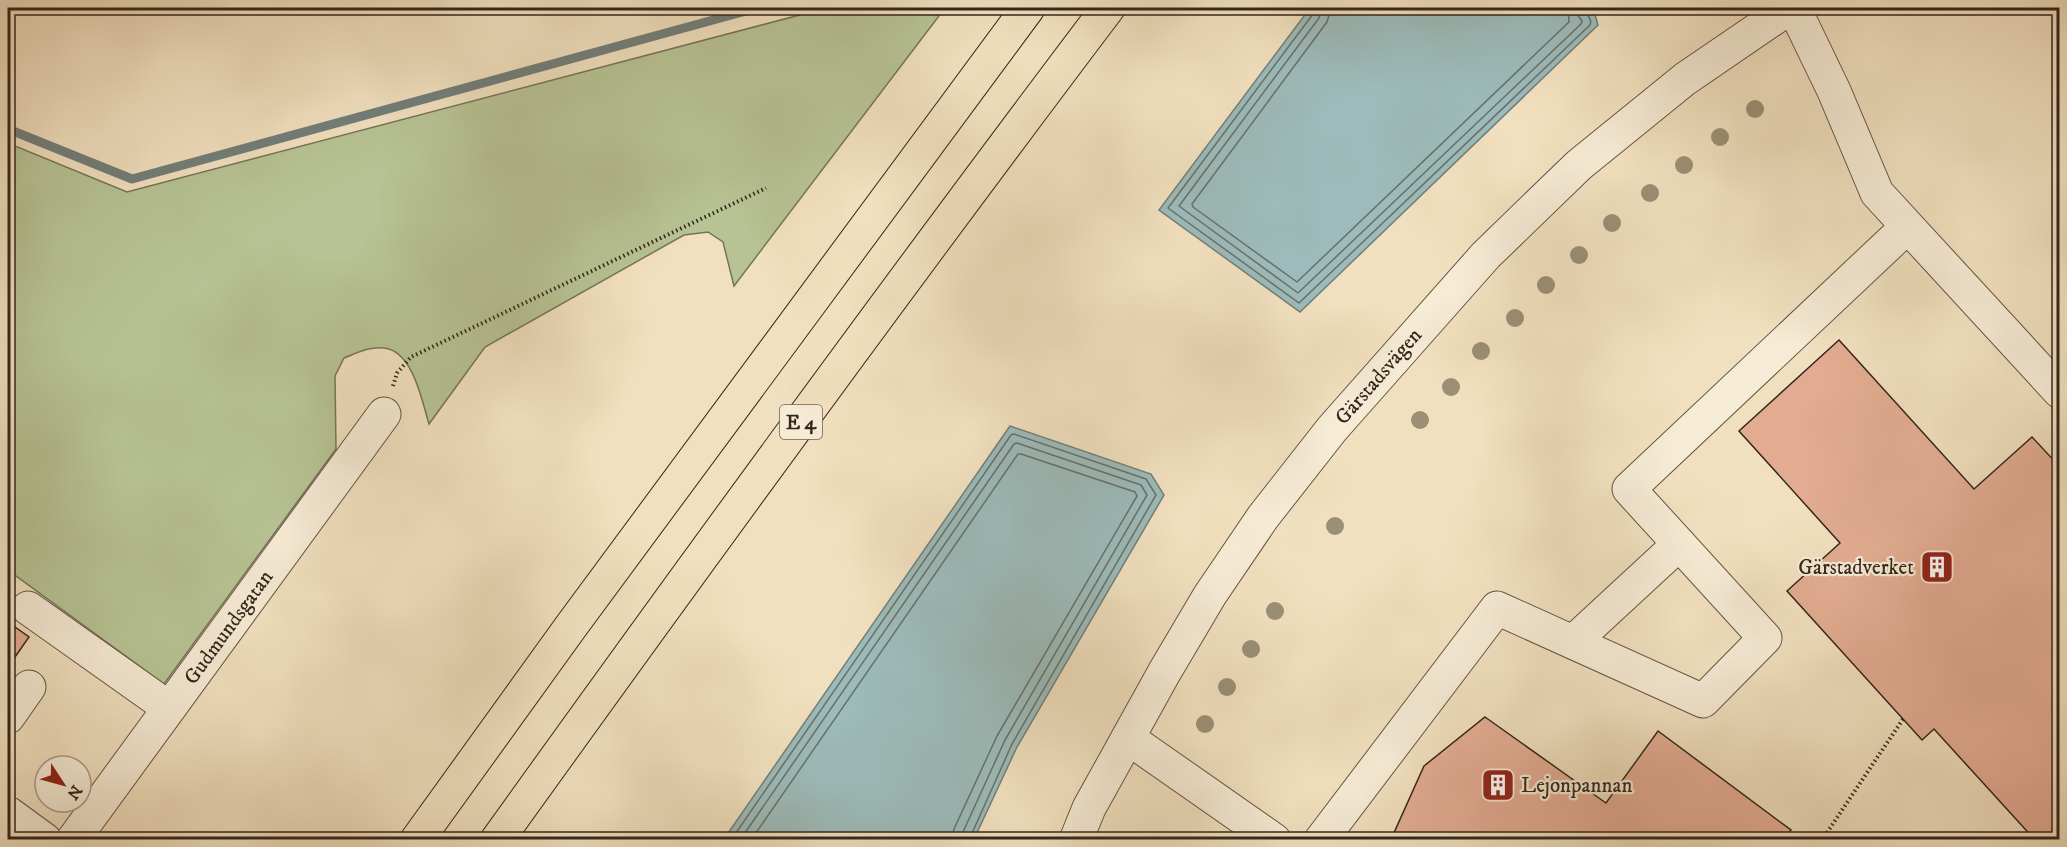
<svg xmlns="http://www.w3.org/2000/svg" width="2067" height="847" viewBox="0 0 2067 847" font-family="'IM FELL DW Pica',serif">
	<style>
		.green { fill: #b7c394; stroke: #767458; stroke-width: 1.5 }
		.water { fill: #9cbbba; stroke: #727f7a; stroke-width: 1.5 }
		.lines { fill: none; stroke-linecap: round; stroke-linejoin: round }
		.shore { stroke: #68706a; stroke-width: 1.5 }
		.stream { stroke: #727f7a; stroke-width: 9 }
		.building { fill: #e3ac92; stroke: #34261b; stroke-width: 1.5 }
		.minor-casing { stroke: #635444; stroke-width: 35 }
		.highway-casing { stroke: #34261b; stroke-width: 35 }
		.path { stroke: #34261b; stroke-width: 4; stroke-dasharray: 1.5 3; stroke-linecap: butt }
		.minor { stroke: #f6ebd5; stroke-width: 33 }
		.highway { stroke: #f1e0bf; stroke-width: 33 }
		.tree { fill: #9b8f75 }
		.labels { text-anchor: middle; stroke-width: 4.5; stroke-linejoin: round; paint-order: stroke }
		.shield { fill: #f6ebd5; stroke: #6e6153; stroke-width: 1.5 }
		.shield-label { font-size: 20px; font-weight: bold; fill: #34261b }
		.street-label { font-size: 21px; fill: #34261b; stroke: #f6ebd5 }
		.poi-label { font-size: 21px; fill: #34261b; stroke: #f6ebd5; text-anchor: end }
	</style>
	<rect width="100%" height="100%" fill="#f1e0bf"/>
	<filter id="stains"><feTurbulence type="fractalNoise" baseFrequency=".00333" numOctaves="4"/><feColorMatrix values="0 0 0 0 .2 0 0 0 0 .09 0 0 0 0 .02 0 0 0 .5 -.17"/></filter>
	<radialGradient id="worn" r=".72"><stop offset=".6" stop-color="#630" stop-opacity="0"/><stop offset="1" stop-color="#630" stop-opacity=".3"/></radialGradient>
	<path class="green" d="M817 8H945L734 286 723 242 708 232 684 235 485 347 429 424C422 401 413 351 384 348 370 346 357 353 344 358L335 376 336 449 164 684 8 570V143L127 192 811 12Z"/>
	<g class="water">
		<path d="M1310 8H1575L1594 11 1598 25 1300 312 1159 210Z"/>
		<path d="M1010 426 1151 474 1164 495 1017 747 974 839H724Z"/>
	</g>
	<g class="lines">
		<g class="shore">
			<path d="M1315 8 1313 14 1168 208 1299 303 1590 25C1593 17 1584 15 1584 8"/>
			<path d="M1322 8 1319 18 1179 206 1298 293 1581 24 1582 21 1577 14V8"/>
			<path d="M1331 8 1327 22 1192 204 1193 207 1297 282 1569 22 1568 8"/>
			<path d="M731 840 1011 435 1014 434 1146 479 1156 495 1012 744 969 840"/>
			<path d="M740 840 1014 444 1017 443 1141 485 1147 495 1005 740 963 832 961 840"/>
			<path d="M751 840 1018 454H1021L1135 492 1137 496 997 736 954 829 952 840"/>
		</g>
		<path class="stream" d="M8 129 132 179 757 8"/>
	</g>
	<g class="building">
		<path d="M1839 340 1974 489 2032 437 2060 467V840H2035L1934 729 1922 740 1787 591 1840 543 1739 431Z"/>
		<path d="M8 622 29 637 8 667Z"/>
		<path d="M1485 717 1606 803 1658 731 1791 830 1784 840H1400L1393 835 1424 766Z"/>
	</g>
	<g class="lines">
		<g class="minor-casing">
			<g id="minor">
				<path d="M1794 8 1834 91 1877 193 2060 392"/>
				<path d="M28 608 169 708"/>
				<path d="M1573 642 1679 544"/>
				<path d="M8 717 29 687"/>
				<path d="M1128 738 1274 840"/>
				<path d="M8 813 45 840"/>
				<path d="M73 840 384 414"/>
				<path d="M1076 840 1089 808 1165 671 1210 595 1263 517 1332 429 1486 255 1579 165 1685 79 1789 8"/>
				<path d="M1321 840 1497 608 1703 701 1765 638 1629 489 1907 227"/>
			</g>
		</g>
		<g class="highway-casing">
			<g id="highway">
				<path d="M417 840 572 625 1028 8"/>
				<path d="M497 840C698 560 901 282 1108 8"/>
			</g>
		</g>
		<g class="path">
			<path d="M393 386 397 373 411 357 766 188"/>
			<path d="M1822 840 1903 719"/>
		</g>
		<use href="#minor" class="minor"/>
		<use href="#highway" class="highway"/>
	</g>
	<g class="tree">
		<circle cx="1755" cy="109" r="9"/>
		<circle cx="1720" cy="137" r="9"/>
		<circle cx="1684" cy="165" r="9"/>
		<circle cx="1650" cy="193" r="9"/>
		<circle cx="1612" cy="223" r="9"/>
		<circle cx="1579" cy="255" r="9"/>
		<circle cx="1546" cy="285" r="9"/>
		<circle cx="1515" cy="318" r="9"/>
		<circle cx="1481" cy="351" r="9"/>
		<circle cx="1451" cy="387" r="9"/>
		<circle cx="1420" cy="420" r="9"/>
		<circle cx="1335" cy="526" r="9"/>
		<circle cx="1275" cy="611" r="9"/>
		<circle cx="1251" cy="649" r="9"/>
		<circle cx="1227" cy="687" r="9"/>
		<circle cx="1205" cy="724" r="9"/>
	</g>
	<defs>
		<g id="building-square" transform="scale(1.725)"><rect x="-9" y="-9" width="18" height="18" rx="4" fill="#8f2418" stroke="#f6ebd5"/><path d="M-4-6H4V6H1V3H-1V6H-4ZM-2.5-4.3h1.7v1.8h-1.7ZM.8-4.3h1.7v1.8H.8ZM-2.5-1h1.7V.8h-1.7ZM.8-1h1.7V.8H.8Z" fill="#fff"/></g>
	</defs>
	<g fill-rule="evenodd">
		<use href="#building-square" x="1937" y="567"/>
		<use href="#building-square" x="1498" y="785"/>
	</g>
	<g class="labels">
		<rect class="shield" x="780" y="405" width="42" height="34" rx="4.5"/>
		<g class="shield-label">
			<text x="801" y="429">E 4</text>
		</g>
		<g class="street-label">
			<text transform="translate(1378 376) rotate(-49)" y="7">Gärstadsvägen</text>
			<text transform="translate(228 627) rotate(-54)" y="7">Gudmundsgatan</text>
		</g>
		<g class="poi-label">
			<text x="1914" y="574">Gärstadverket</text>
			<text x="1521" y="792" text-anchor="start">Lejonpannan</text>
		</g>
	</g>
	<rect width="2067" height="847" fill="none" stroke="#f1e0bf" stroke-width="30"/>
	<rect x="9" y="9" width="2049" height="829" fill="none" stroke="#34261b" stroke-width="3"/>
	<rect x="15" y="15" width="2037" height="817" fill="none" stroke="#34261b" stroke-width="1.5"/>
	<g transform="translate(63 784) rotate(126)"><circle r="28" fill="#f6ebd5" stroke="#a89c8b" stroke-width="1.5"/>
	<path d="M0-4.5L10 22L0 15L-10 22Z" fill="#8f2418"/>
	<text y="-9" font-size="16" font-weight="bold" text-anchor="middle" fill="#34261b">N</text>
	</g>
	<rect width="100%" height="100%" filter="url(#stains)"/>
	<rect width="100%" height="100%" fill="url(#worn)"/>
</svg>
